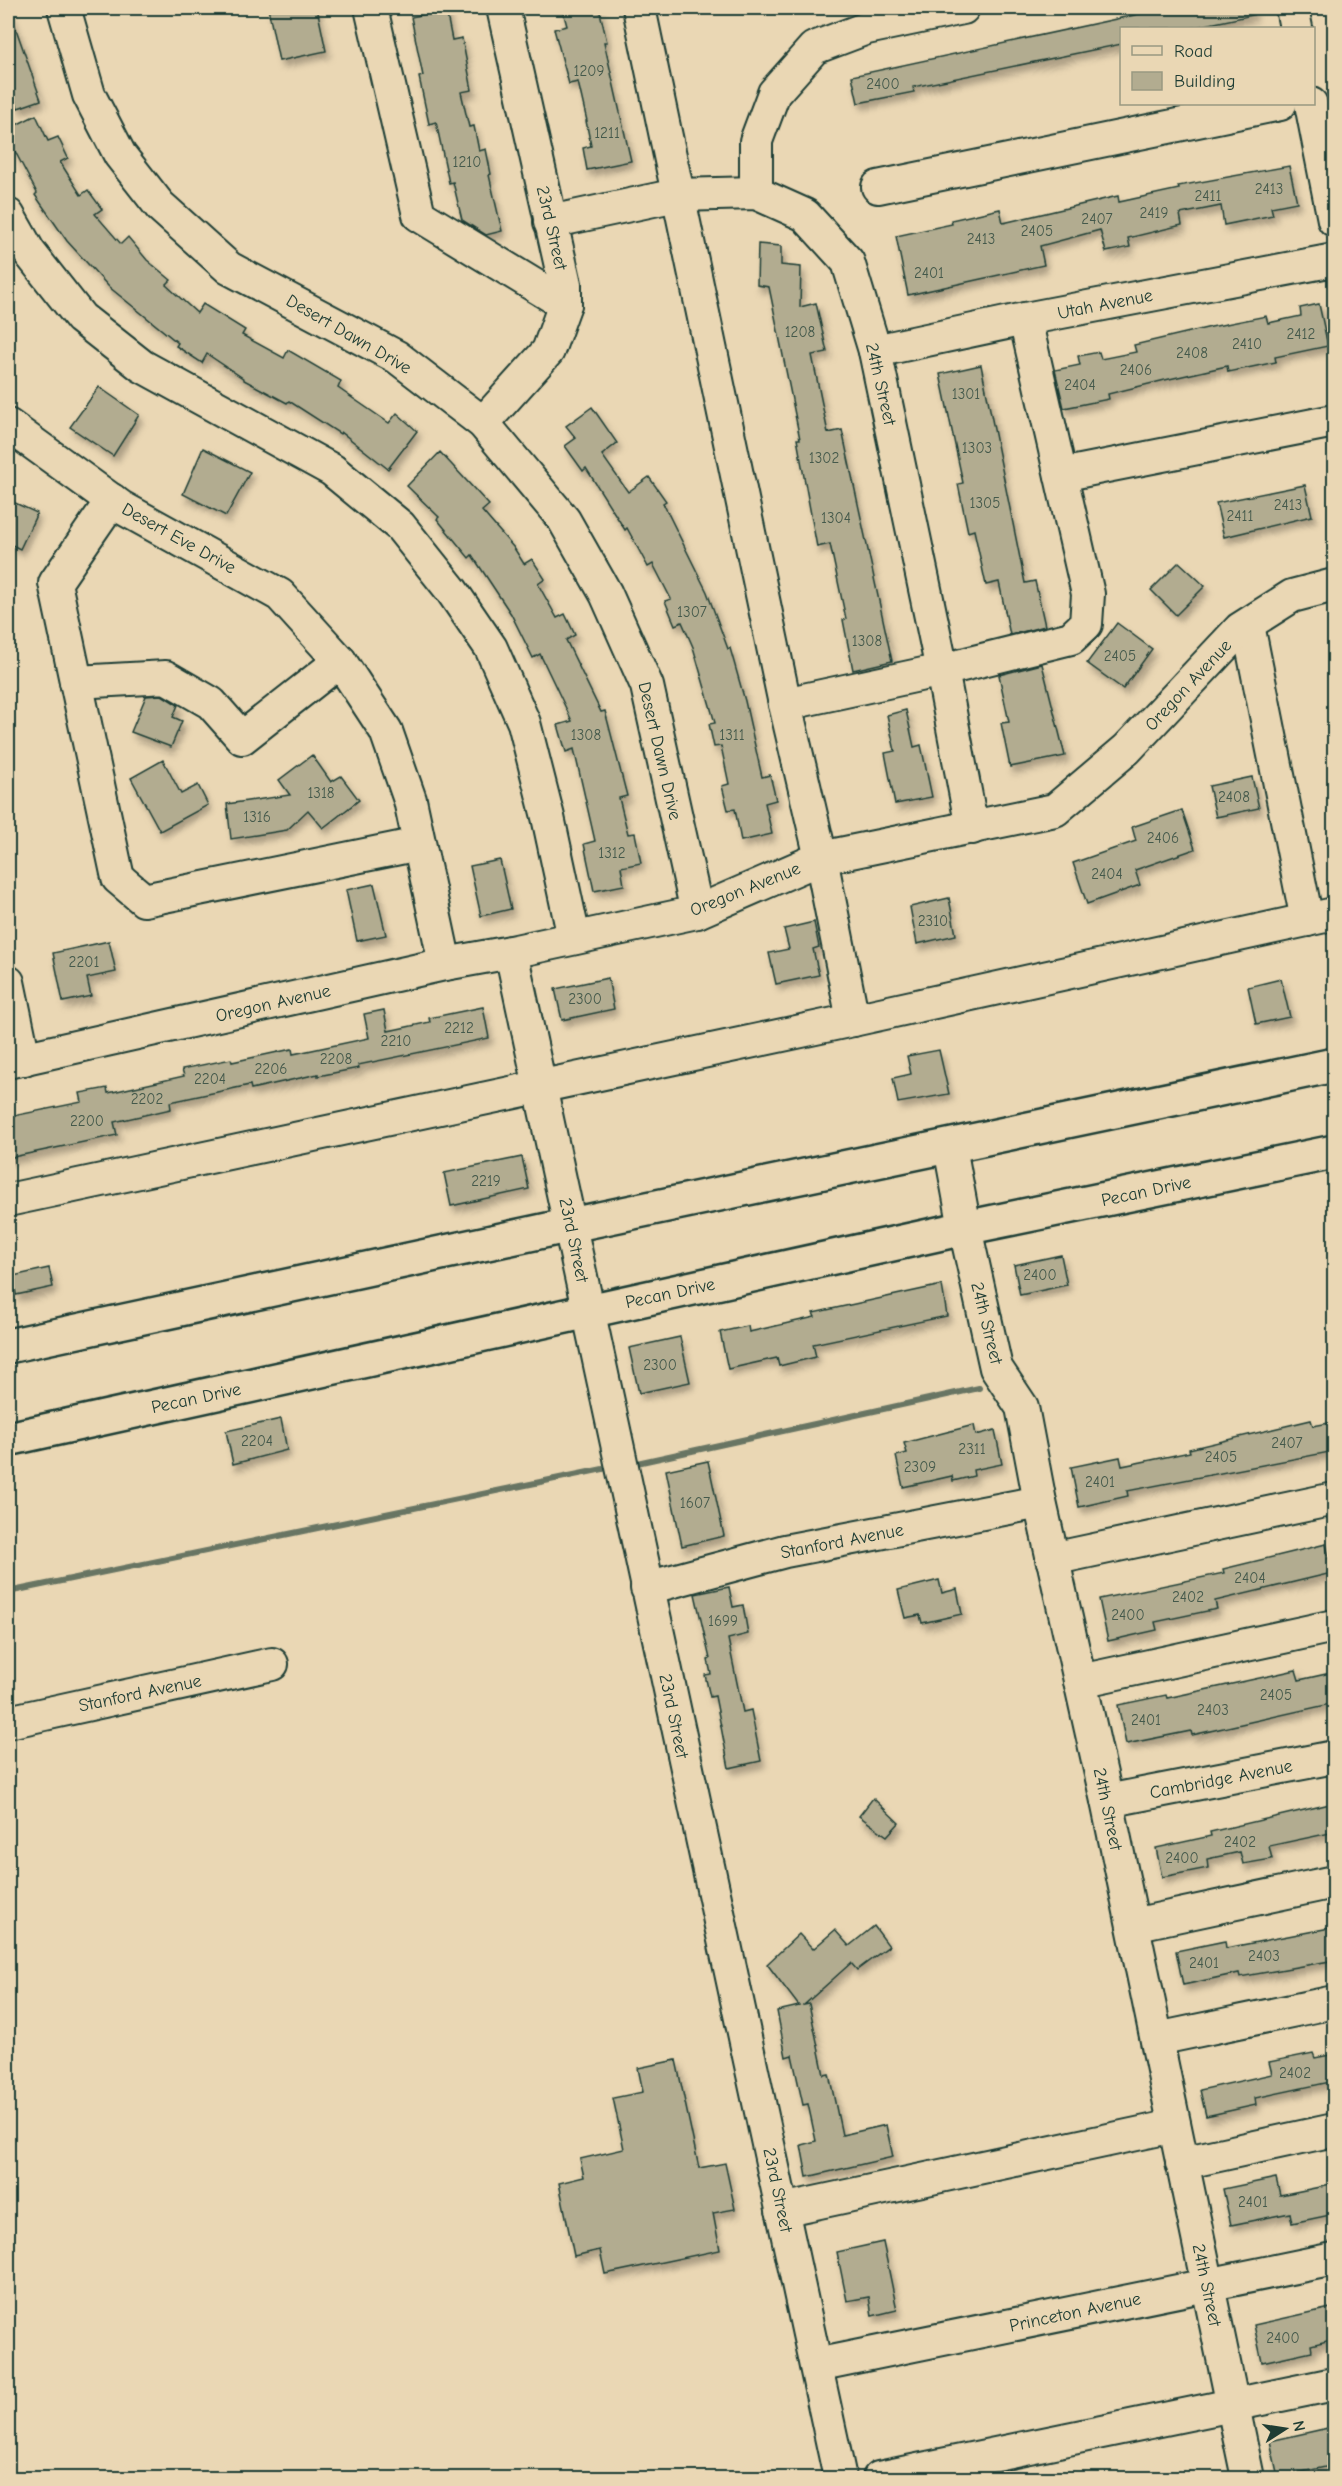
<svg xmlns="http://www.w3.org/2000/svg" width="1342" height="2486" viewBox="0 0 1342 2486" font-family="'Comic Neue',sans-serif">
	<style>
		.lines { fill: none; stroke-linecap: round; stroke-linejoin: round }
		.stream { stroke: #687563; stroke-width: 6 }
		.building { fill: #b2ac90; stroke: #1f3d34; stroke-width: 1.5; filter: url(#shadow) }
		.minor-casing { stroke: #1f3d34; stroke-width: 36 }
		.major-casing { stroke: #1f3d34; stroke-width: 38 }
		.minor { stroke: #ead7b4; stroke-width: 32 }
		.major { stroke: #ead7b4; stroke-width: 33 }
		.labels { text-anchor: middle; stroke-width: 4.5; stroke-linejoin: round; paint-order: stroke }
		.number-label { font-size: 15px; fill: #44594b }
		.street-label { font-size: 18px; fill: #1f3d34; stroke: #ead7b4 }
	</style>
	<defs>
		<filter id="shadow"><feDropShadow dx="3.5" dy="6" stdDeviation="3" flood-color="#0004"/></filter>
	</defs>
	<rect width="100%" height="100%" fill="#ead7b4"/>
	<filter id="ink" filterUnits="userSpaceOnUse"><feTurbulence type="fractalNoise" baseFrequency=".0167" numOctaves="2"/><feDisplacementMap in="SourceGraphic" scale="12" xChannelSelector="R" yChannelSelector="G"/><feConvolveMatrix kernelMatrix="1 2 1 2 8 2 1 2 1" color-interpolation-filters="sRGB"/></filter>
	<g filter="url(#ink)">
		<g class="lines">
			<g class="stream">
				<path d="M637 1463 979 1388"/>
				<path d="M8 1592 603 1469"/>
			</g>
		</g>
		<g class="building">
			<path d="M268 8H317L326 51 279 61Z"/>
			<path d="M562 8H599L607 42H604L631 161 587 170 583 148 591 146 586 121H587L578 82 569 84 554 29 567 26Z"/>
			<path d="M1167 8H1253V15L1191 28H1122V44L913 87 914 92 858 103 852 76Z"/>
			<path d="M446 10 452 40 462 38 472 90 461 92 469 127 474 126 479 151 486 149 491 174 489 175 502 231 486 235 462 220 453 182 449 183 436 122 429 124 419 77 423 76 411 17Z"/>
			<path d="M10 12 41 100 18 108 8 82V13Z"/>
			<path d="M36 115 48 141 58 137 68 158 60 162 81 195 88 190 102 209 95 214 121 244 128 237 147 260 171 280 166 285 197 313 203 304 245 330 242 335 284 358 288 350 341 381 338 388 389 423 397 413 417 431 388 469 341 432 340 434 289 401 287 403 244 380V379L207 354 202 363 176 346 178 343 109 287 67 241 35 195 37 193 8 138V129Z"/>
			<path d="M1289 166 1297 202 1271 207 1273 215 1224 225 1221 206 1180 214 1182 225 1128 238 1130 247 1106 252 1100 230 1040 246 1044 265 908 295 896 236 952 224 951 220 1000 209 1003 223 1118 196 1119 202 1179 189 1178 186Z"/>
			<path d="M758 244 781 246V265L801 267 800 307 816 303 827 352 812 355 828 433 842 430 892 661 853 670 843 620 846 619 830 544 817 547 797 439H800L769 287 757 285Z"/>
			<path d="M1319 304 1328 346 1275 357 1276 362 1228 372 1227 366 1165 380 1108 394 1109 399 1064 408 1055 370 1080 365 1078 356 1099 352 1101 359 1136 352 1134 345 1211 327 1266 316 1268 323 1301 316 1300 308Z"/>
			<path d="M981 365 1025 583 1035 581 1045 626 1010 635 999 582 986 585 974 530 968 532 958 484 963 483 940 374Z"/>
			<path d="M99 387 139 415 113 456 70 427Z"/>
			<path d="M592 407 617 443 602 455 628 492 649 477 666 501 663 503 707 592 728 649 730 648 745 701 762 777 770 775 776 800 765 803 772 834 741 841 735 809 728 810 722 786 729 784 721 746 714 747 709 724 715 723 693 647 682 622 675 625 665 601 671 599 653 564 648 567 627 528 625 530 586 468 583 471 565 446 576 438 566 426Z"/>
			<path d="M203 448 250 472 226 516 183 494Z"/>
			<path d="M440 452 489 505 482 511 514 548 524 564 532 559 545 579 538 584 557 618 565 614 575 635 566 640 601 712 605 711 627 796 619 798 628 834 635 833 641 863 621 867 624 885 594 891 584 844 595 841 574 749 566 752 558 725 572 721 540 654 533 658 511 614 472 555 469 558 437 519 439 517 407 486Z"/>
			<path d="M1305 485 1312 516 1224 537 1216 503Z"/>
			<path d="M13 502 37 513 20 549 8 543V514Z"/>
			<path d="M1179 562 1205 586 1176 615 1151 590Z"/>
			<path d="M1117 623 1152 649 1123 689 1087 663Z"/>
			<path d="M1042 664 1065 756 1010 767 1001 723 1009 722 999 675Z"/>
			<path d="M162 695 178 705 173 717 182 721 171 747 131 732 146 696Z"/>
			<path d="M906 710 914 747 921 745 932 797 895 804 885 753 895 751 887 715Z"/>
			<path d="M312 755 331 782 341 776 359 800 323 828 308 810 287 830 231 839 227 804 290 795 279 780Z"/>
			<path d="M163 760 181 794 198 785 208 805 160 831 131 778Z"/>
			<path d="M1252 777 1259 808 1216 817 1209 786Z"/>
			<path d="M1182 810 1195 849 1135 870 1140 885 1087 904 1073 863 1136 841 1132 827Z"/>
			<path d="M500 860 511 909 481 916 470 866Z"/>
			<path d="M374 884 386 935 357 941 346 890Z"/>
			<path d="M949 898 956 935 917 944 910 907Z"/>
			<path d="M814 922 819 947 813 949 819 975 776 984 769 953 789 949 784 929Z"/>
			<path d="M109 941 116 972 87 978 91 996 63 1002 53 953Z"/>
			<path d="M608 978 614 1009 562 1020 555 989Z"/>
			<path d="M1281 979 1290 1017 1256 1024 1248 987Z"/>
			<path d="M483 1007 489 1038 358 1065 359 1068 318 1076V1074L251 1089 250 1085 170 1102 171 1109 114 1122 117 1135 8 1158V1117L82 1102 80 1093 107 1088 108 1093 184 1076 182 1069 231 1059 232 1062 292 1049 293 1054 369 1038 364 1014 384 1010 388 1031 430 1022 429 1018Z"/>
			<path d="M939 1050 949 1094 898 1103 893 1078 911 1074 907 1056Z"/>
			<path d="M522 1157 529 1189 451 1206 444 1173Z"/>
			<path d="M1061 1255 1067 1285 1020 1295 1014 1265Z"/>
			<path d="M49 1268 53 1287 16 1295 13 1276Z"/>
			<path d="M942 1285 947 1316 813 1344 816 1357 779 1366 777 1358 728 1369 720 1332 748 1326 749 1332 815 1317 813 1313Z"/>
			<path d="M680 1337 690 1382 639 1393 629 1348Z"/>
			<path d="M281 1419 287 1450 233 1464 226 1431Z"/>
			<path d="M1311 1420 1313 1426 1335 1422V1451L1127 1491 1128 1496 1079 1507 1071 1467 1120 1457 1122 1466 1190 1452 1189 1449Z"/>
			<path d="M974 1425 976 1435 995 1430 1002 1464 973 1470 974 1476 953 1481 952 1476 903 1487 896 1456 907 1453 904 1443Z"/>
			<path d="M708 1461 724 1536 682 1546 666 1470Z"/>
			<path d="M1326 1544 1332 1573 1215 1601 1217 1609 1155 1622 1157 1630 1108 1641 1099 1599 1224 1573 1223 1569Z"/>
			<path d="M939 1580 942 1593 957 1589 962 1614 922 1623 920 1615 905 1618 898 1590Z"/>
			<path d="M729 1587 733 1607 743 1605 748 1634 728 1639 743 1712 751 1710 761 1761 729 1768 715 1696 710 1697 705 1675 711 1674 708 1660 710 1659 695 1594Z"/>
			<path d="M1296 1670 1299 1680 1335 1672V1703L1192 1735 1191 1731 1126 1744 1118 1705 1166 1695 1167 1698Z"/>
			<path d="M873 1798 899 1823 887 1836 859 1816Z"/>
			<path d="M1330 1804 1335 1832 1269 1846 1272 1859 1243 1864 1240 1852 1207 1859 1208 1868 1162 1877 1156 1848 1211 1836 1210 1832Z"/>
			<path d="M874 1926 889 1946 857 1970 851 1963 804 2005 809 2004 824 2075 829 2074 842 2135 886 2125 893 2157 807 2177 801 2145 816 2141 808 2104 803 2105 792 2055 786 2057 777 2011 799 2006 767 1964 799 1934 813 1949 835 1930 849 1946Z"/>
			<path d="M1335 1927V1960L1240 1977 1239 1973 1183 1985 1176 1951 1225 1941 1226 1948Z"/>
			<path d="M1313 2053 1315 2058 1335 2054V2081L1255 2098 1256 2105 1206 2116 1200 2090 1272 2074 1269 2062Z"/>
			<path d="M676 2060 699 2168 725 2163 735 2209 713 2213 720 2250 605 2274 600 2250 574 2256 559 2183 584 2177 580 2159 624 2149 613 2098 643 2092 638 2068Z"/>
			<path d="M1276 2178 1280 2195 1335 2184V2214L1292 2223 1290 2213 1231 2225 1223 2189Z"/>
			<path d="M883 2242 897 2310 872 2316 869 2297 847 2301 837 2252Z"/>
			<path d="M1335 2307V2339L1311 2345 1312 2351 1262 2362 1254 2325Z"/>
			<path d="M1328 2428 1335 2465 1278 2477 1270 2441Z"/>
		</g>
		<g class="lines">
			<g class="minor-casing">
				<g id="minor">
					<path d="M64 8 89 95 120 155 160 206 229 268 397 357 483 423 564 520 606 594 647 686 697 912"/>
					<path d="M371 8 419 215 565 304"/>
					<path d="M639 8 785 704 821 858 853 1020"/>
					<path d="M1292 8 1296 28"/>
					<path d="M1311 104 1334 220"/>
					<path d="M878 187 1280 104"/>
					<path d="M756 193V141L774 93 814 48 867 28 963 8"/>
					<path d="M8 215 29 252 81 318 142 366 332 470 400 526 452 591 491 648 524 723 548 817 574 938"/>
					<path d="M550 222 677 195 756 193 805 215 848 262 875 351 942 670 972 828"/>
					<path d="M875 351 1025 319 1334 260"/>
					<path d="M483 423 548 351 565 304V284L503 8"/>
					<path d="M8 425 121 507 280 595 340 661 386 731 410 800 445 964"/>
					<path d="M1061 475 1334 421"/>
					<path d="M112 500 55 583 118 878 144 900 419 844"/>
					<path d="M1248 625 1307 920"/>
					<path d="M76 682 166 677 211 703 242 738 340 661"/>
					<path d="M785 704 942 670 1071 638 1086 624 1088 594 1025 319"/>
					<path d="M511 952 840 2478"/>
					<path d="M8 982 24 1059"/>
					<path d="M8 1062 445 964 511 952 697 912 821 858 1055 810 1127 749 1240 629 1292 596 1334 585"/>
					<path d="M950 1147 965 1228 996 1368 1022 1407 1040 1502 1107 1801 1248 2478"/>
					<path d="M8 1200 853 1020 1334 914"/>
					<path d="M1052 1559 1334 1499"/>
					<path d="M647 1588 785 1551 1040 1502"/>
					<path d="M1080 1681 1334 1626"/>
					<path d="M8 1722 272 1664"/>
					<path d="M1107 1801 1334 1757"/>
					<path d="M1133 1925 1334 1882"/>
					<path d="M1157 2039 1334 2002"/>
					<path d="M1182 2163 1334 2130"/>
					<path d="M782 2210 1174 2126"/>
					<path d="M816 2365 1334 2259"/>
					<path d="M879 2478 1334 2384"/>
				</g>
			</g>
			<g class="major-casing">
				<g id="major">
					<path d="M8 1346 571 1225 1334 1065"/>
					<path d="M8 1439 965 1228 1334 1152"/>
				</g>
			</g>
			<use href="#minor" class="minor"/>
			<use href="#major" class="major"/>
		</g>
	</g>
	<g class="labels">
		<g class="number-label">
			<text x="589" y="76">1209</text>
			<text x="883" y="89">2400</text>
			<text x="607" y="138">1211</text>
			<text x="467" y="167">1210</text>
			<text x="1269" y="194">2413</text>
			<text x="1208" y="201">2411</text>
			<text x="1154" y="218">2419</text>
			<text x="1097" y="224">2407</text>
			<text x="1037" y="236">2405</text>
			<text x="981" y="244">2413</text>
			<text x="929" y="278">2401</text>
			<text x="800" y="337">1208</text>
			<text x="1301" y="339">2412</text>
			<text x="1247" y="349">2410</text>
			<text x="1192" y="358">2408</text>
			<text x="1136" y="375">2406</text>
			<text x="1080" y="390">2404</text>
			<text x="966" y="399">1301</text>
			<text x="977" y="453">1303</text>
			<text x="824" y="463">1302</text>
			<text x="985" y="508">1305</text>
			<text x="1288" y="510">2413</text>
			<text x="1240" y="521">2411</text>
			<text x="836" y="523">1304</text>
			<text x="692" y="617">1307</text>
			<text x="867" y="646">1308</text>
			<text x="1120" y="661">2405</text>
			<text x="586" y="740">1308</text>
			<text x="732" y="740">1311</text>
			<text x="321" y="798">1318</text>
			<text x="1234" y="802">2408</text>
			<text x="257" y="822">1316</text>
			<text x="1163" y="843">2406</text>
			<text x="612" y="858">1312</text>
			<text x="1107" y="879">2404</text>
			<text x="933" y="926">2310</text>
			<text x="84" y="967">2201</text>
			<text x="585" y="1004">2300</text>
			<text x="459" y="1033">2212</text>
			<text x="396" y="1046">2210</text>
			<text x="336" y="1064">2208</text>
			<text x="271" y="1074">2206</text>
			<text x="210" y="1084">2204</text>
			<text x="147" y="1104">2202</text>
			<text x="87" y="1126">2200</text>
			<text x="486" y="1186">2219</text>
			<text x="1040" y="1280">2400</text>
			<text x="660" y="1370">2300</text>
			<text x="257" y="1446">2204</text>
			<text x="1287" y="1448">2407</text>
			<text x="972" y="1454">2311</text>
			<text x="1221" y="1462">2405</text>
			<text x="920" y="1472">2309</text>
			<text x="1100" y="1487">2401</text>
			<text x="695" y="1508">1607</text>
			<text x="1250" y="1583">2404</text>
			<text x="1188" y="1602">2402</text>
			<text x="1128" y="1620">2400</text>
			<text x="723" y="1626">1699</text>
			<text x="1276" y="1700">2405</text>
			<text x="1213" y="1715">2403</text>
			<text x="1146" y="1725">2401</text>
			<text x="1240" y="1847">2402</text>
			<text x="1182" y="1863">2400</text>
			<text x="1264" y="1961">2403</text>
			<text x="1204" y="1968">2401</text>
			<text x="1295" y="2078">2402</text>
			<text x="1253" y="2207">2401</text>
			<text x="1283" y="2343">2400</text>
		</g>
		<g class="street-label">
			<text transform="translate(552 228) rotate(77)" y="6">23rd Street</text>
			<text transform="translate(1105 304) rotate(-11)" y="6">Utah Avenue</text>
			<text transform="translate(349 334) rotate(30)" y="6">Desert Dawn Drive</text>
			<text transform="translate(881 384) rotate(77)" y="6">24th Street</text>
			<text transform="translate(179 538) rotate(29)" y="6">Desert Eve Drive</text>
			<text transform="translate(1188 685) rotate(-47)" y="6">Oregon Avenue</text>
			<text transform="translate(660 751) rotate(77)" y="6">Desert Dawn Drive</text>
			<text transform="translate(745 889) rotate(-22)" y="6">Oregon Avenue</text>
			<text transform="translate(273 1003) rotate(-13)" y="6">Oregon Avenue</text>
			<text transform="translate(1146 1191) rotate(-12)" y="6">Pecan Drive</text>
			<text transform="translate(574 1240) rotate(78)" y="6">23rd Street</text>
			<text transform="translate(670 1293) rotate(-12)" y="6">Pecan Drive</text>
			<text transform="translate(987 1323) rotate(76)" y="6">24th Street</text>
			<text transform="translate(196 1398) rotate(-12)" y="6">Pecan Drive</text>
			<text transform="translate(842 1541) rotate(-11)" y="6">Stanford Avenue</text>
			<text transform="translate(140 1693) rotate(-12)" y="6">Stanford Avenue</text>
			<text transform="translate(674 1716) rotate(78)" y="6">23rd Street</text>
			<text transform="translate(1221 1779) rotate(-11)" y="6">Cambridge Avenue</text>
			<text transform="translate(1108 1809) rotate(78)" y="6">24th Street</text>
			<text transform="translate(778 2190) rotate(78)" y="6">23rd Street</text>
			<text transform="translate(1207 2285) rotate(78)" y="6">24th Street</text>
			<text transform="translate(1075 2312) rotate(-12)" y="6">Princeton Avenue</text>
		</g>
	</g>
	<rect width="1342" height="2486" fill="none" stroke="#ead7b4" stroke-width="30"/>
	<rect x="15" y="15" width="1312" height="2456" fill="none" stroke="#1f3d34" stroke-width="2" filter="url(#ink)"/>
	<rect x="1120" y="27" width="195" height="78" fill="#ead7b4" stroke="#999981" stroke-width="1.5"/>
	<rect x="1132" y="46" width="30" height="9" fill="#ead7b4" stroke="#999981" stroke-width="1.5"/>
	<text x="1174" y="57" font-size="18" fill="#1f3d34">Road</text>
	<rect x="1132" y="72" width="30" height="18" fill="#b2ac90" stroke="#999981" stroke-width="1.5"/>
	<text x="1174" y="87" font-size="18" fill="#1f3d34">Building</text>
	<g transform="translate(1285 2429) rotate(78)" stroke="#ead7b4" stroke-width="4.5" paint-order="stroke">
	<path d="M0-4.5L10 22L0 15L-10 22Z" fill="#1f3d34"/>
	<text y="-9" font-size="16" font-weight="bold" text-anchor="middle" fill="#1f3d34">N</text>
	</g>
</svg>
